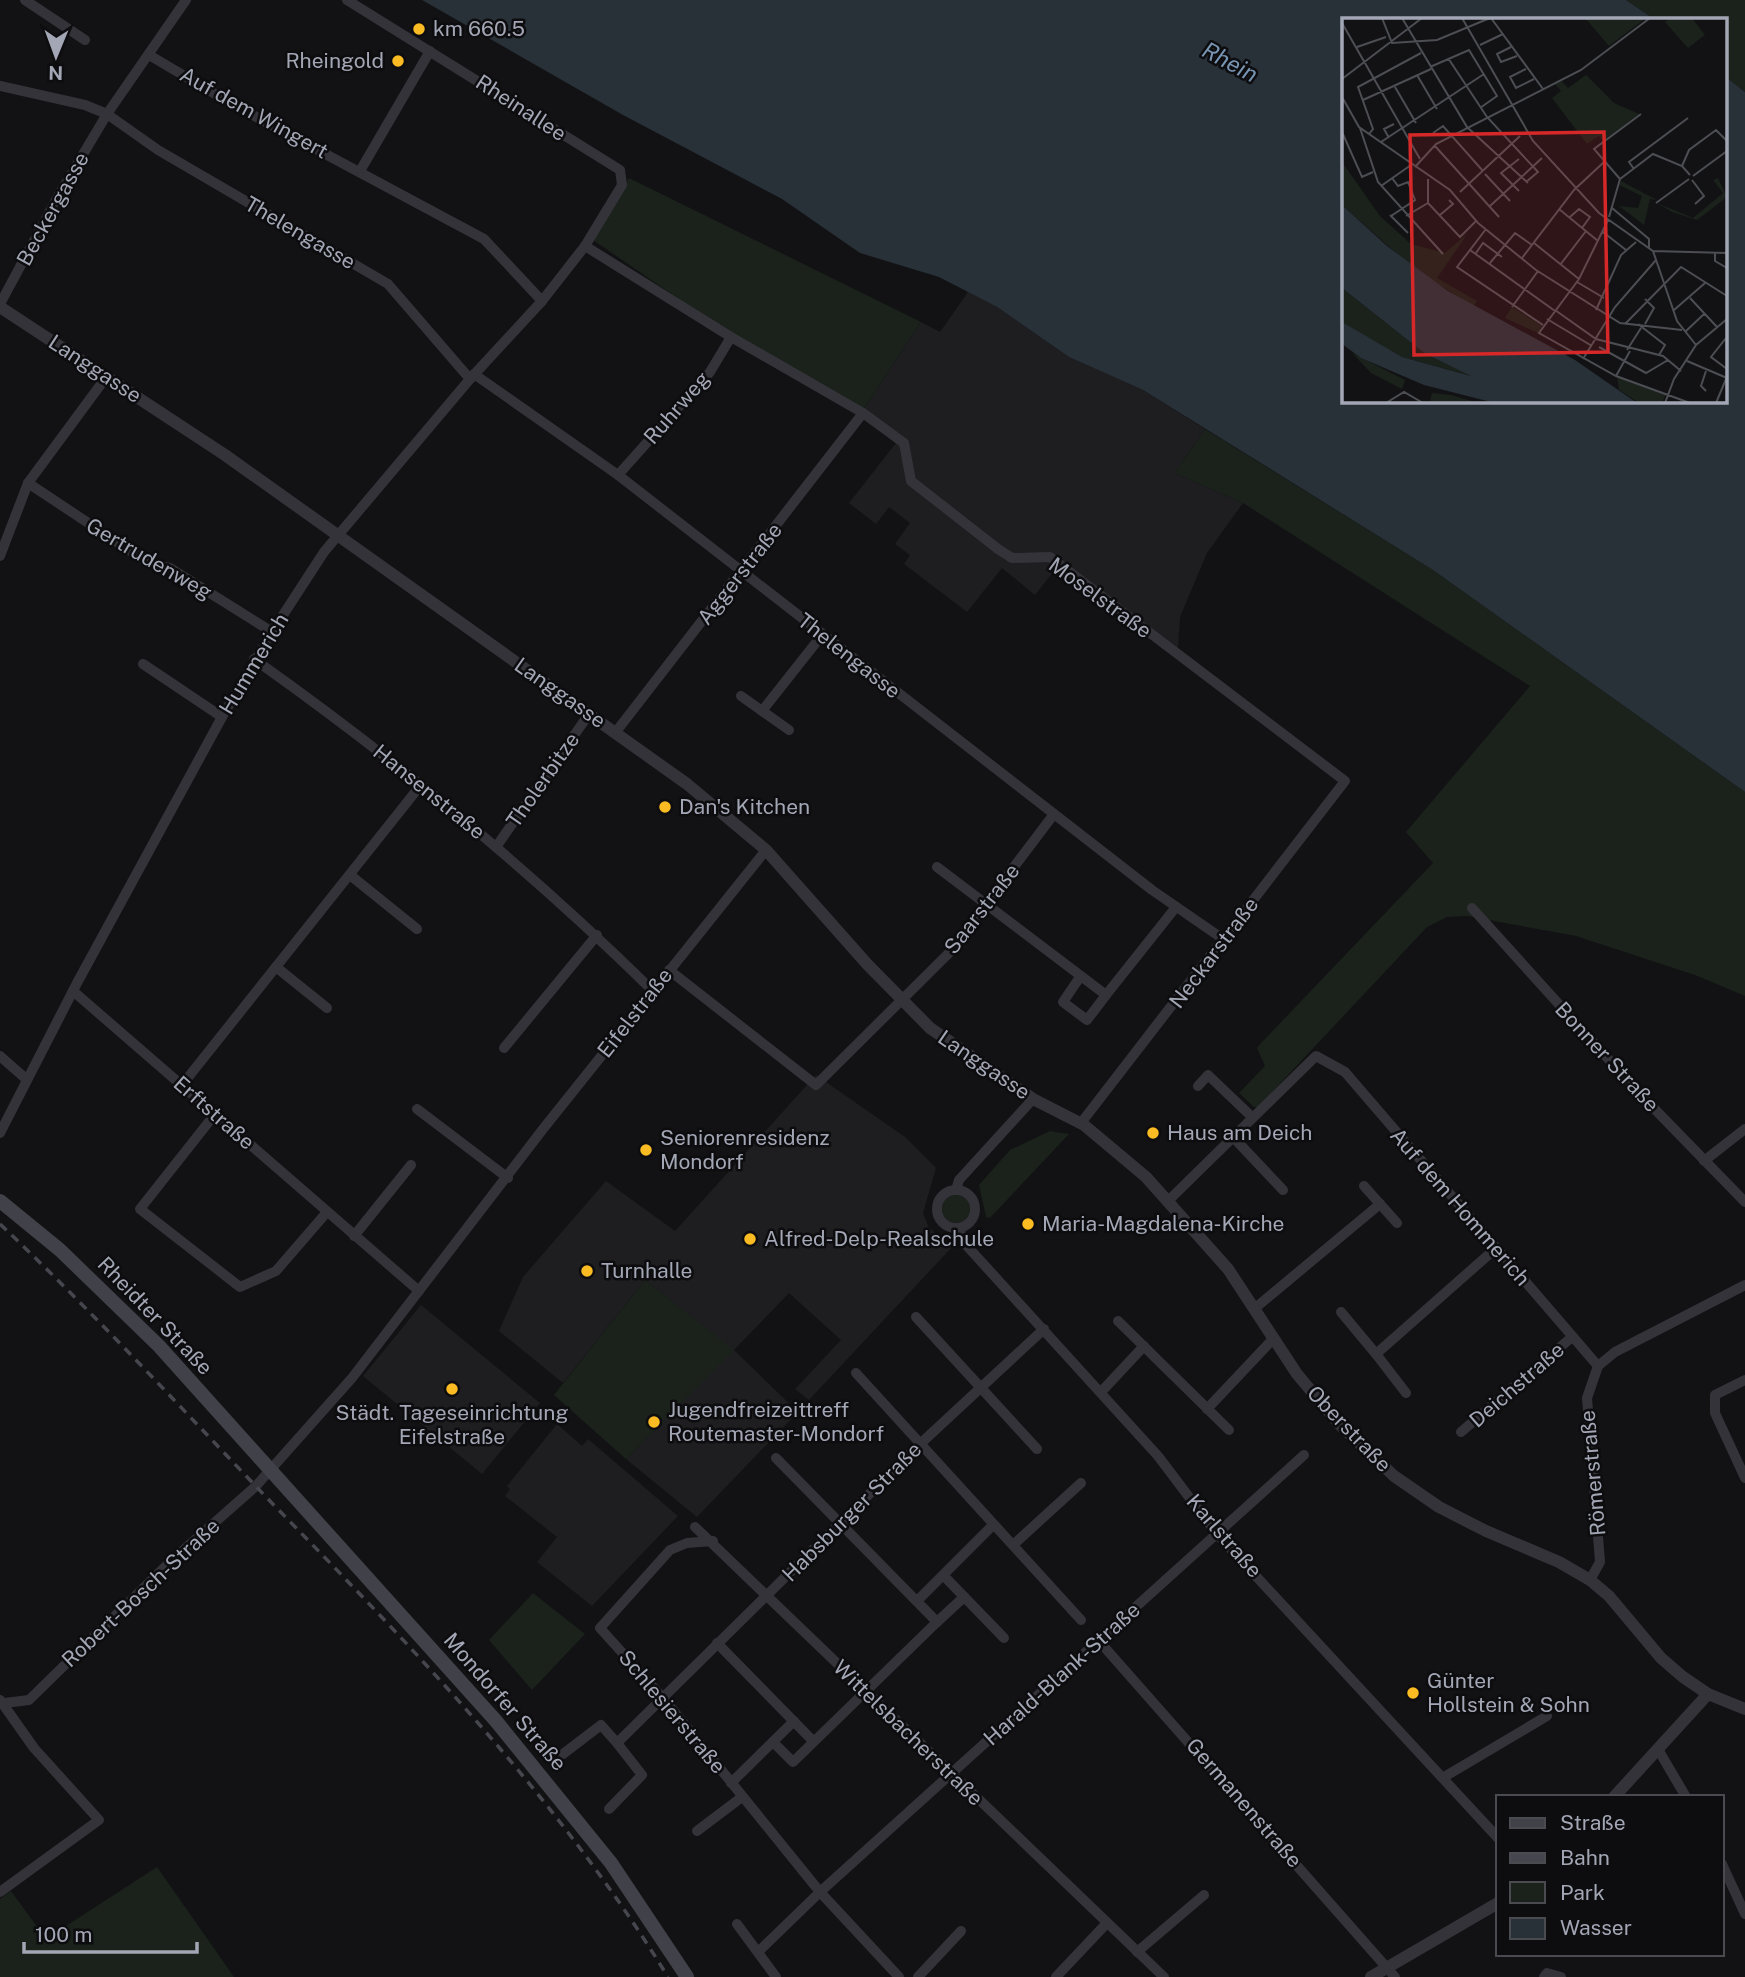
<svg xmlns="http://www.w3.org/2000/svg" width="1745" height="1977" viewBox="0 0 1745 1977" font-family="'Public Sans',sans-serif">
	<style>
		.built { fill: #1e1e21 }
		.green { fill: #1a221b }
		.water { fill: #283038 }
		.lines { fill: none; stroke-linecap: round; stroke-linejoin: round }
		.minor { stroke: #333339; stroke-width: 10 }
		.tertiary { stroke: #333339; stroke-width: 12 }
		.secondary { stroke: #414249; stroke-width: 14 }
		.rail { stroke: #46474e; stroke-width: 3.5; stroke-dasharray: 9 7; stroke-linecap: butt }
		.poi-dot { fill: #fbbb23; stroke: #0d0d0f; stroke-width: 2.5 }
		.labels { text-anchor: middle; stroke-width: 5; stroke-linejoin: round; paint-order: stroke }
		.poi-label { font-size: 21px; fill: #a3a7b5; stroke: #0d0d0f; text-anchor: start }
		.street-label { font-size: 21px; fill: #a3a7b5; stroke: #0d0d0f }
		.water-label { font-size: 23px; font-style: italic; fill: #7794b2; stroke: #0d0d0f }
		.inset-road { fill: none; stroke: #4c4e54; stroke-width: 2 }
		.view { fill: #d62828; fill-opacity: 0.15; stroke: #d62828; stroke-width: 3.5 }
		.inset-edge { fill: none; stroke: #a3a7b5; stroke-width: 3.5 }
	</style>
	<rect width="100%" height="100%" fill="#121214"/>
	<g class="built">
		<path d="M968 292 997 307 1069 357 1143 390 1205 429 1175 473 1243 503 1207 553 1180 617 1178 647 1171 655 1057 567 1035 595 1002 568 967 612 904 564 910 555 895 544 910 523 889 507 876 524 849 503 896 443 859 416 921 322 940 332Z"/>
		<path d="M816 1075 905 1137 936 1168 923 1213 929 1228 953 1246 809 1400 795 1389 841 1340 789 1293 734 1350 798 1412 697 1517 626 1459 733 1350 645 1280 563 1383 499 1331 523 1277 606 1181 675 1231Z"/>
		<path d="M421 1305 540 1403 482 1474 363 1376Z"/>
		<path d="M557 1424 582 1446 588 1439 678 1516 592 1606 537 1562 557 1537 505 1496 510 1489 507 1486Z"/>
	</g>
	<g class="green">
		<path d="M1626 0H1745V92L1726 77V19H1654Z"/>
		<path d="M629 178 921 322 859 416 730 334 593 240Z"/>
		<path d="M1205 429 1433 570 1745 792V996L1695 975 1576 936 1467 916 1447 917 1427 927 1258 1107H1254L1239 1093 1265 1066 1257 1048 1262 1042 1433 863 1406 832 1530 686 1243 503 1175 473Z"/>
		<path d="M1050 1131 1069 1134 990 1218 986 1217 979 1185 1010 1150Z"/>
		<circle cx="956" cy="1209" r="14"/>
		<path d="M645 1280 734 1350 626 1459 554 1395Z"/>
		<path d="M533 1593 585 1634 532 1690 489 1640Z"/>
		<path d="M157 1867 234 1977H0V1899L11 1891 46 1939Z"/>
	</g>
	<path class="water" d="M422 0H1626L1654 19H1344V401H1726V77L1745 92V792L1433 570 1143 390 1069 357 997 307 939 277 860 253 782 199 623 115Z"/>
	<g class="lines">
		<g class="minor">
			<path d="M25 0 85 40"/>
			<path d="M149 55 232 104 484 239 542 301"/>
			<path d="M0 86 85 105 107 114 158 150 388 284 470 379"/>
			<path d="M360 171 430 51"/>
			<path d="M585 246 731 337 863 413 904 443 911 481 998 549 1012 558 1050 557 1345 781 1081 1123"/>
			<path d="M0 304 57 198 107 114 186 0"/>
			<path d="M474 374 618 475 1152 890 1223 939"/>
			<path d="M618 475 710 372 731 337"/>
			<path d="M28 483 150 564 170 568 272 632"/>
			<path d="M0 556 28 483 107 376"/>
			<path d="M254 659C395 759 530 870 653 991"/>
			<path d="M143 664 222 717"/>
			<path d="M741 696 789 730"/>
			<path d="M762 711 822 635"/>
			<path d="M615 733 863 413"/>
			<path d="M496 847 589 714"/>
			<path d="M937 867 1106 995 1176 907"/>
			<path d="M350 875 417 929"/>
			<path d="M1472 908 1639 1093 1745 1202"/>
			<path d="M276 967 327 1008"/>
			<path d="M669 970 816 1085 948 954 1054 814"/>
			<path d="M1080 977 1063 1002 1087 1020 1106 995"/>
			<path d="M73 991 419 1291"/>
			<path d="M504 1048 597 935"/>
			<path d="M0 1056 25 1078"/>
			<path d="M182 1085 420 786"/>
			<path d="M1198 1086 1208 1075 1252 1117"/>
			<path d="M417 1109 508 1178"/>
			<path d="M215 1114 140 1209 240 1287 276 1271 327 1212"/>
			<path d="M0 1133 77 983 222 717 272 632 324 552 470 379 542 301 585 246 622 185 620 170 347 0"/>
			<path d="M1233 1137 1283 1190"/>
			<path d="M1704 1161 1745 1129"/>
			<path d="M1364 1186 1397 1223"/>
			<circle cx="956" cy="1209" r="19"/>
			<path d="M956 1190 959 1180 1033 1099"/>
			<path d="M1169 1200 1316 1056 1345 1072 1598 1366"/>
			<path d="M958 1228 967 1246 1158 1456 1217 1534 1498 1838"/>
			<path d="M354 1236 411 1165"/>
			<path d="M1254 1309 1380 1204"/>
			<path d="M1341 1312 1376 1354"/>
			<path d="M916 1317 1037 1449"/>
			<path d="M1118 1321 1229 1430"/>
			<path d="M856 1373 1081 1620"/>
			<path d="M1745 1380 1715 1395V1413L1745 1478"/>
			<path d="M1101 1392 1144 1346"/>
			<path d="M1406 1393 1376 1354 1495 1249"/>
			<path d="M1207 1409 1274 1338"/>
			<path d="M1461 1432 1572 1337"/>
			<path d="M695 1527 1164 1977"/>
			<path d="M713 1541 687 1543 670 1550 600 1628 663 1698 820 1892 899 1977"/>
			<path d="M1013 1545 1081 1483"/>
			<path d="M944 1576 1004 1638"/>
			<path d="M1590 1580 1600 1562 1587 1398 1598 1366 1615 1352 1745 1285"/>
			<path d="M917 1601 993 1525"/>
			<path d="M937 1622 964 1597"/>
			<path d="M1099 1641 1395 1977"/>
			<path d="M717 1643 813 1741"/>
			<path d="M5 1703 29 1700 170 1562 256 1486 352 1378 543 1129 766 850"/>
			<path d="M773 1742 793 1762 937 1622 776 1458"/>
			<path d="M1659 1751 1686 1797"/>
			<path d="M563 1754 601 1725 617 1743 919 1445 1044 1329"/>
			<path d="M1444 1777 1547 1716"/>
			<path d="M731 1783 794 1721"/>
			<path d="M609 1809 642 1775 617 1743"/>
			<path d="M697 1831 742 1797"/>
			<path d="M1722 1864 1745 1914"/>
			<path d="M0 1892 99 1820 34 1748 0 1700"/>
			<path d="M737 1924 776 1977"/>
			<path d="M758 1952 820 1892 1304 1455"/>
			<path d="M1137 1952 1204 1895"/>
			<path d="M918 1977 961 1931"/>
			<path d="M1056 1977 1106 1924"/>
			<path d="M1544 1977 1547 1973 1561 1977"/>
		</g>
		<g class="tertiary">
			<path d="M0 307 225 455 687 784 766 850 867 964 930 1028 1033 1099 1084 1125 1146 1177 1228 1269 1297 1374 1339 1424 1394 1476 1439 1507 1486 1531 1559 1562 1590 1580 1609 1596 1661 1658 1683 1677 1708 1694 1745 1709"/>
			<path d="M1614 1797 1708 1694"/>
			<path d="M1371 1977 1498 1903"/>
		</g>
		<path class="secondary" d="M0 1201 60 1250 159 1346 496 1721 611 1863 687 1977"/>
		<path class="rail" d="M0 1224C94 1313 180 1407 269 1500 414 1649 559 1799 668 1977"/>
	</g>
	<g class="poi-dot">
		<circle cx="419" cy="29" r="7"/>
		<circle cx="398" cy="61" r="7"/>
		<circle cx="665" cy="807" r="7"/>
		<circle cx="1153" cy="1133" r="7"/>
		<circle cx="646" cy="1150" r="7"/>
		<circle cx="1028" cy="1224" r="7"/>
		<circle cx="750" cy="1239" r="7"/>
		<circle cx="587" cy="1271" r="7"/>
		<circle cx="452" cy="1389" r="7"/>
		<circle cx="654" cy="1422" r="7"/>
		<circle cx="1413" cy="1693" r="7"/>
	</g>
	<g class="labels">
		<g class="poi-label">
			<text x="433" y="36">km 660.5</text>
			<text x="384" y="68" text-anchor="end">Rheingold</text>
			<text x="679" y="814">Dan's Kitchen</text>
			<text x="1167" y="1140">Haus am Deich</text>
			<text x="660" y="1145">Seniorenresidenz<tspan x="660" dy="24">Mondorf</tspan></text>
			<text x="1042" y="1231">Maria-Magdalena-Kirche</text>
			<text x="764" y="1246">Alfred-Delp-Realschule</text>
			<text x="601" y="1278">Turnhalle</text>
			<text x="668" y="1417">Jugendfreizeittreff<tspan x="668" dy="24">Routemaster-Mondorf</tspan></text>
			<text x="452" y="1420" text-anchor="middle">Städt. Tageseinrichtung<tspan x="452" dy="24">Eifelstraße</tspan></text>
			<text x="1427" y="1688">Günter<tspan x="1427" dy="24">Hollstein &amp; Sohn</tspan></text>
		</g>
		<g class="street-label">
			<text transform="translate(521 108) rotate(33)" y="7">Rheinallee</text>
			<text transform="translate(254 113) rotate(29)" y="7">Auf dem Wingert</text>
			<text transform="translate(53 209) rotate(-61)" y="7">Beckergasse</text>
			<text transform="translate(300 233) rotate(30)" y="7">Thelengasse</text>
			<text transform="translate(95 369) rotate(33)" y="7">Langgasse</text>
			<text transform="translate(677 408) rotate(-49)" y="7">Ruhrweg</text>
			<text transform="translate(149 559) rotate(30)" y="7">Gertrudenweg</text>
			<text transform="translate(740 574) rotate(-52)" y="7">Aggerstraße</text>
			<text transform="translate(1100 598) rotate(36)" y="7">Moselstraße</text>
			<text transform="translate(849 656) rotate(38)" y="7">Thelengasse</text>
			<text transform="translate(254 664) rotate(-59)" y="7">Hummerich</text>
			<text transform="translate(560 693) rotate(35)" y="7">Langgasse</text>
			<text transform="translate(543 780) rotate(-55)" y="7">Tholerbitze</text>
			<text transform="translate(429 792) rotate(39)" y="7">Hansenstraße</text>
			<text transform="translate(982 909) rotate(-52)" y="7">Saarstraße</text>
			<text transform="translate(1214 953) rotate(-53)" y="7">Neckarstraße</text>
			<text transform="translate(635 1013) rotate(-52)" y="7">Eifelstraße</text>
			<text transform="translate(1607 1057) rotate(47)" y="7">Bonner Straße</text>
			<text transform="translate(984 1065) rotate(34)" y="7">Langgasse</text>
			<text transform="translate(214 1113) rotate(41)" y="7">Erftstraße</text>
			<text transform="translate(1460 1207) rotate(49)" y="7">Auf dem Hommerich</text>
			<text transform="translate(155 1316) rotate(46)" y="7">Rheidter Straße</text>
			<text transform="translate(1517 1385) rotate(-41)" y="7">Deichstraße</text>
			<text transform="translate(1349 1429) rotate(46)" y="7">Oberstraße</text>
			<text transform="translate(1593 1473) rotate(-95)" y="7">Römerstraße</text>
			<text transform="translate(852 1512) rotate(-45)" y="7">Habsburger Straße</text>
			<text transform="translate(1224 1536) rotate(49)" y="7">Karlstraße</text>
			<text transform="translate(141 1593) rotate(-43)" y="7">Robert-Bosch-Straße</text>
			<text transform="translate(1062 1674) rotate(-42)" y="7">Harald-Blank-Straße</text>
			<text transform="translate(505 1702) rotate(49)" y="7">Mondorfer Straße</text>
			<text transform="translate(672 1712) rotate(50)" y="7">Schlesierstraße</text>
			<text transform="translate(908 1733) rotate(44)" y="7">Wittelsbacherstraße</text>
			<text transform="translate(1244 1803) rotate(49)" y="7">Germanenstraße</text>
		</g>
		<g class="water-label">
			<text transform="translate(1230 62) rotate(28)" y="8">Rhein</text>
		</g>
	</g>
	<g transform="translate(1342 18)">
		<rect width="385" height="385" fill="#121214"/>
		<path d="M243 0H304L267 28ZM328 0H350L363 17 346 30 323 4ZM244 57 272 85 297 96 261 123 257 118 245 126 210 80 219 73 213 66 220 63 226 70ZM0 144 38 198 69 226 103 235 126 215 95 260 135 283 131 288 71 250 0 187ZM376 160 385 179 355 202 330 194 315 185 351 200 381 175 371 162ZM279 163 315 182 308 181 302 207 277 188 296 190 300 178 277 167ZM0 270 82 335 130 358 60 339 8 312 0 304ZM170 289 200 308 196 315 163 300ZM10 335 63 362 60 371 29 355ZM275 358 324 376 320 385H297L277 372ZM90 375 109 377 137 385H83L88 384Z" fill="#1a221b"/>
		<path d="M0 187 45 228 106 273 233 342 295 385H153L82 367 19 340 0 326V304L60 339 129 358 82 335 0 270Z" fill="#283038"/>
		<path class="inset-road" d="M40 0 50 25 95 22 148 0M60 0 125 109 186 165M120 0 191 123 257 195 311 233 385 235M149 0 201 71M0 5 78 141M138 27 161 16M15 29 44 19M169 29 155 36 159 44 175 38M106 40 145 99 196 154 184 164M88 49 127 32 155 78 138 90M184 51 168 59 174 70 192 61M75 57 95 91M0 61 80 0M53 69 74 105M0 79 17 109 108 172 136 205 194 252 278 305 340 312M21 82 89 51M18 110 36 164 101 236M0 114 20 159 31 154M91 115 101 108 141 153M27 116 31 111 16 69 79 35M47 120 42 111 52 106M39 124 142 56M93 128 157 199M177 141 159 155 177 173M340 148 347 132 374 112 385 123M73 149 94 126 239 52 308 0M292 151 287 144 346 100M143 156 168 183M351 158 385 133M278 161 252 131 299 96M350 162 362 178 353 186M39 168 69 147M118 174 178 118M86 185 118 219 134 203M86 185V161M314 185 347 161M148 188 200 140M270 190 307 221V230M217 191 256 223M48 197 66 215M98 197 111 186 107 182M49 198 73 182 66 164 56 168 50 160M64 198 86 185M228 199 237 191 248 199 240 210M267 199 278 161 311 136 340 148 348 157M266 202 237 261 197 315 274 358 348 385M144 211 115 249 201 307M261 214 284 232M192 225 237 261M128 232 213 293M311 233 335 303 354 327M134 235 141 225 160 239M373 235V243L385 250M180 240 232 172 262 144M148 245 173 215 190 227M218 247 244 213M235 264 262 280M348 280 375 309M170 289 196 253M213 292 254 321 321 338 339 353M254 292 279 237 294 224M332 292 363 265M205 301 250 328M283 306 339 249 385 278M296 306 323 327 317 337M303 306 312 290 303 281M343 314 362 296M384 320 369 339 385 351M257 329 304 355 326 342M285 332 299 310M241 341 273 289 314 242M345 343 385 360M364 353 359 368 364 373M274 358 288 333M44 385 62 374 81 385M323 385 332 361 354 327 385 301M374 385 384 361"/>
		<path class="view" d="M262 114 266 334 72 337 68 117Z"/>
		<rect width="385" height="385" class="inset-edge"/>
	</g>
	<rect x="1496" y="1795" width="228" height="161" fill="#0d0d0f" stroke="#494b51" stroke-width="2"/>
	<rect x="1510" y="1818" width="35" height="10" fill="#414249" stroke="#494b51" stroke-width="2"/>
	<text x="1560" y="1830" font-size="21" fill="#a3a7b5">Straße</text>
	<rect x="1510" y="1853" width="35" height="10" fill="#46474e" stroke="#494b51" stroke-width="2"/>
	<text x="1560" y="1865" font-size="21" fill="#a3a7b5">Bahn</text>
	<rect x="1510" y="1882" width="35" height="21" fill="#1a221b" stroke="#494b51" stroke-width="2"/>
	<text x="1560" y="1900" font-size="21" fill="#a3a7b5">Park</text>
	<rect x="1510" y="1918" width="35" height="21" fill="#283038" stroke="#494b51" stroke-width="2"/>
	<text x="1560" y="1935" font-size="21" fill="#a3a7b5">Wasser</text>
	<g transform="translate(56 56) rotate(181)" stroke="#0d0d0f" stroke-width="5" paint-order="stroke">
	<path d="M0-5L12 26L0 18L-12 26Z" fill="#a3a7b5"/>
	<text y="-10" font-size="19" font-weight="bold" text-anchor="middle" fill="#a3a7b5">N</text>
	</g>
	<path d="M24 1942v10h173v-10" fill="none" stroke="#a3a7b5" stroke-width="3.5"/>
	<text x="35" y="1942" font-size="21" fill="#a3a7b5" stroke="#0d0d0f" stroke-width="5" paint-order="stroke">100 m</text>
</svg>
